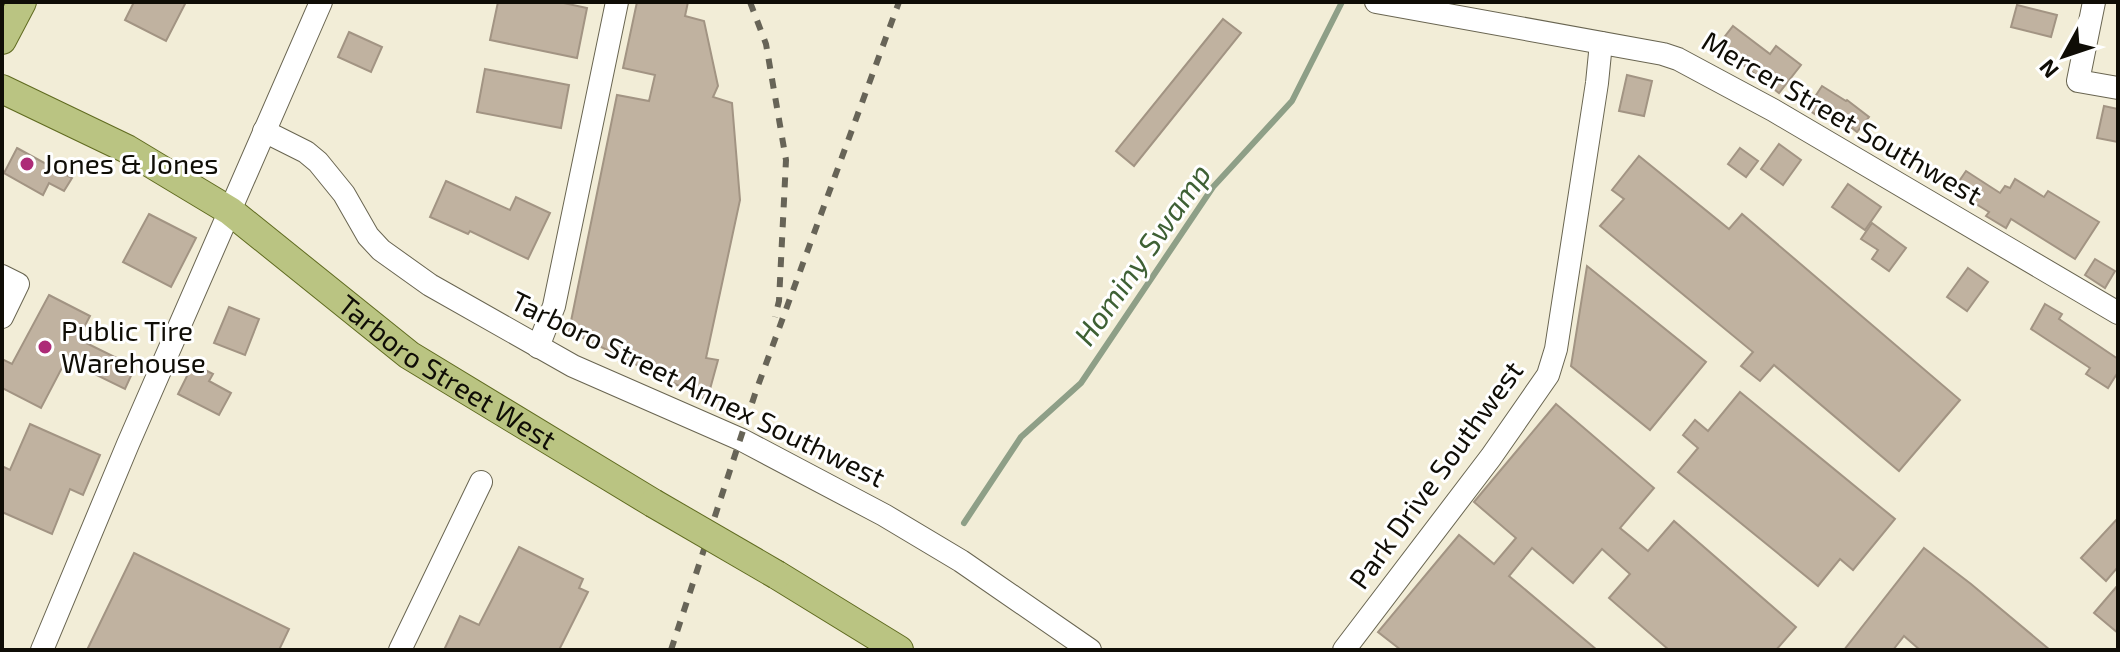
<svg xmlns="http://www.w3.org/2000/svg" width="2120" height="652" viewBox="0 0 2120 652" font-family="'Exo 2',sans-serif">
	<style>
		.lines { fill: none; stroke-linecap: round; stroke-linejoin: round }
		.stream { stroke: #8e9f87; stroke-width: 6 }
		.building { fill: #c0b2a0; stroke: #a29483; stroke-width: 2 }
		.minor-casing { stroke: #696551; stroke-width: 24 }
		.major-casing { stroke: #606b20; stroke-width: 30 }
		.minor { stroke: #fff; stroke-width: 22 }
		.major { stroke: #bac482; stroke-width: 28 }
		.rail { stroke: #676457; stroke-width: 6; stroke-dasharray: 10 10; stroke-linecap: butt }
		.major-bridge-casing { stroke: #606b20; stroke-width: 30; stroke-linecap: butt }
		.major-bridge { stroke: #bac482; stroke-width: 28 }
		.poi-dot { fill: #ad2b77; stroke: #fff; stroke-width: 3 }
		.labels { text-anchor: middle; stroke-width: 6; stroke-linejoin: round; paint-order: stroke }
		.street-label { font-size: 28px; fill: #0f0d06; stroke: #fff }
		.poi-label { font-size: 28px; fill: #0f0d06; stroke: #fff; text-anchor: start }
		.water-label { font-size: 30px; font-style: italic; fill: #3e6034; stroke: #fff }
	</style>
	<rect width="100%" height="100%" fill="#f2edd7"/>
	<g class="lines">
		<path class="stream" d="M964 523 1021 437 1081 383 1213 187 1292 101 1342 2"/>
	</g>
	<g class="building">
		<path d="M134 2H186L166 41 125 20Z"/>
		<path d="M498 2H559L587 8 577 58 490 40Z"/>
		<path d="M637 2H688L685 16 704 21 718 86 713 97 732 103 740 200 706 358 718 360 707 400 569 331 617 95 649 101 655 75 623 68Z"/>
		<path d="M2017 5 2057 15 2051 37 2011 27Z"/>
		<path d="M1223 19 1241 33 1134 166 1116 151Z"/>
		<path d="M1733 26 1770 54 1776 46 1801 65 1779 93 1742 64 1739 68 1715 49Z"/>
		<path d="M349 32 382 47 371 72 338 57Z"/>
		<path d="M485 69 569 85 561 128 477 112Z"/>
		<path d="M1627 75 1652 81 1644 116 1619 111Z"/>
		<path d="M1822 86 1846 101 1847 100 1869 117 1857 132 1827 108 1821 118 1807 109Z"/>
		<path d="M2104 106 2118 109V142L2097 138Z"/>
		<path d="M1779 144 1801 160 1783 185 1761 169Z"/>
		<path d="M17 148 72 178 64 191 49 183 43 195 4 173Z"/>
		<path d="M1740 148 1758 161 1746 177 1728 164Z"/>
		<path d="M1639 156 1729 229 1742 214 1960 400 1899 471 1774 365 1760 381 1741 366 1753 352 1600 226 1624 199 1612 190Z"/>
		<path d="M1966 171 2000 193 2005 186 2010 188 2015 179 2044 197 2048 191 2099 222 2075 259 2011 219 2006 228 1986 216 1989 212 1953 190Z"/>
		<path d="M446 181 510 210 516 197 550 213 528 259 470 231 468 234 430 217Z"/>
		<path d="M1848 184 1881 207 1865 230 1832 207Z"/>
		<path d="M149 214 196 238 171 287 123 262Z"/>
		<path d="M1872 223 1906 248 1889 271 1872 259 1878 250 1861 239Z"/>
		<path d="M2095 259 2115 271 2105 288 2085 275Z"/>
		<path d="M1587 266 1706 362 1650 430 1571 366Z"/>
		<path d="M1968 268 1988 282 1967 311 1947 297Z"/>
		<path d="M49 295 90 316 78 339 135 367 125 389 66 360 41 408 2 388V359L12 364Z"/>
		<path d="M2045 304 2062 314 2059 319 2118 359V372L2108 388 2086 374 2090 368 2031 329Z"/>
		<path d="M229 307 259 319 245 355 214 343Z"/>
		<path d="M193 364 213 374 209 381 231 393 219 415 178 394Z"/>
		<path d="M1740 392 1895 519 1853 570 1840 559 1818 586 1678 472 1698 448 1683 435 1695 420 1708 431Z"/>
		<path d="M1556 404 1654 488 1620 528 1648 551 1674 521 1796 627 1776 650H1669L1609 598 1630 574 1602 549 1573 583 1532 548 1509 576 1597 650H1401L1378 632 1459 535 1494 564 1516 538 1474 502Z"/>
		<path d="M30 424 100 455 83 495 70 489 52 534 2 512V466L10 470Z"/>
		<path d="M2118 518V567L2106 581 2081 558Z"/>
		<path d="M519 547 583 579 579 588 588 592 559 650H444L460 616 479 625Z"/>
		<path d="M1924 548 1971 584 2050 650H1920L1904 636 1893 650H1844Z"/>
		<path d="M134 553 289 629 279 650H87Z"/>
		<path d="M2118 585V633L2094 613Z"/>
	</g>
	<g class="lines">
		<g class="minor-casing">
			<g id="minor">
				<path d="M1376 2 1663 54 1678 59 1773 110 2118 313"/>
				<path d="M2094 2 2078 81 2118 88"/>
				<path d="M264 131 306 152 318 162 344 194 368 236 381 250 430 285 573 366 742 440 884 515 961 561 1090 650"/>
				<path d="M2 276 18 284 2 317"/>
				<path d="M538 347 554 306 617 2"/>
				<path d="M42 650 128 444 321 2"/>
				<path d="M400 650 481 482"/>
				<path d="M1344 650 1491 457 1548 375 1556 349 1597 83 1601 43"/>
			</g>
		</g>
		<g class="major-casing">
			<g id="major">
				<path d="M2 40 22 2"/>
				<path id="s1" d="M2 89 127 149 230 211 409 355 653 503"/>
				<path d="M777 575 899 650"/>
			</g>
		</g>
		<use href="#minor" class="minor"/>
		<use href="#major" class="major"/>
		<g class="rail">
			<path d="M750 2 766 44 786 160 779 301 775 317"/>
			<path d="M671 650 756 391 899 2"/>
		</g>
		<g class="major-bridge-casing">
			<path id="major-bridge" d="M653 503 777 575"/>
		</g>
		<use href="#major-bridge" class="major-bridge"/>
	</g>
	<g class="poi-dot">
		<circle cx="27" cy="164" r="8"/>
		<circle cx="45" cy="347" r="8"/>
	</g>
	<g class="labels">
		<g class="street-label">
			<text transform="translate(1842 118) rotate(30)" y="10">Mercer Street Southwest</text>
			<text dy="10" stroke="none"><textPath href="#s1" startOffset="530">Tarboro Street West</textPath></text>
			<text transform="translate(698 389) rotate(26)" y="10">Tarboro Street Annex Southwest</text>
			<text transform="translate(1436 475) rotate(-54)" y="10">Park Drive Southwest</text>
		</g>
		<g class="poi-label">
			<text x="43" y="174">Jones &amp; Jones</text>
			<text x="61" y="341">Public Tire<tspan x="61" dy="32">Warehouse</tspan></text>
		</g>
		<g class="water-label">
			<text transform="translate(1143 255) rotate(-55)" y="10">Hominy Swamp</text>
		</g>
	</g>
	<rect width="2120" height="652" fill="none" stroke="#0f0d06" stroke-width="8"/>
	<g transform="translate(2064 56) rotate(230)" stroke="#ffffff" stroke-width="6" paint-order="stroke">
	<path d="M0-6L14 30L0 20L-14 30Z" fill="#0f0d06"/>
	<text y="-12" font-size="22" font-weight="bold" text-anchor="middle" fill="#0f0d06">N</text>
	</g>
</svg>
